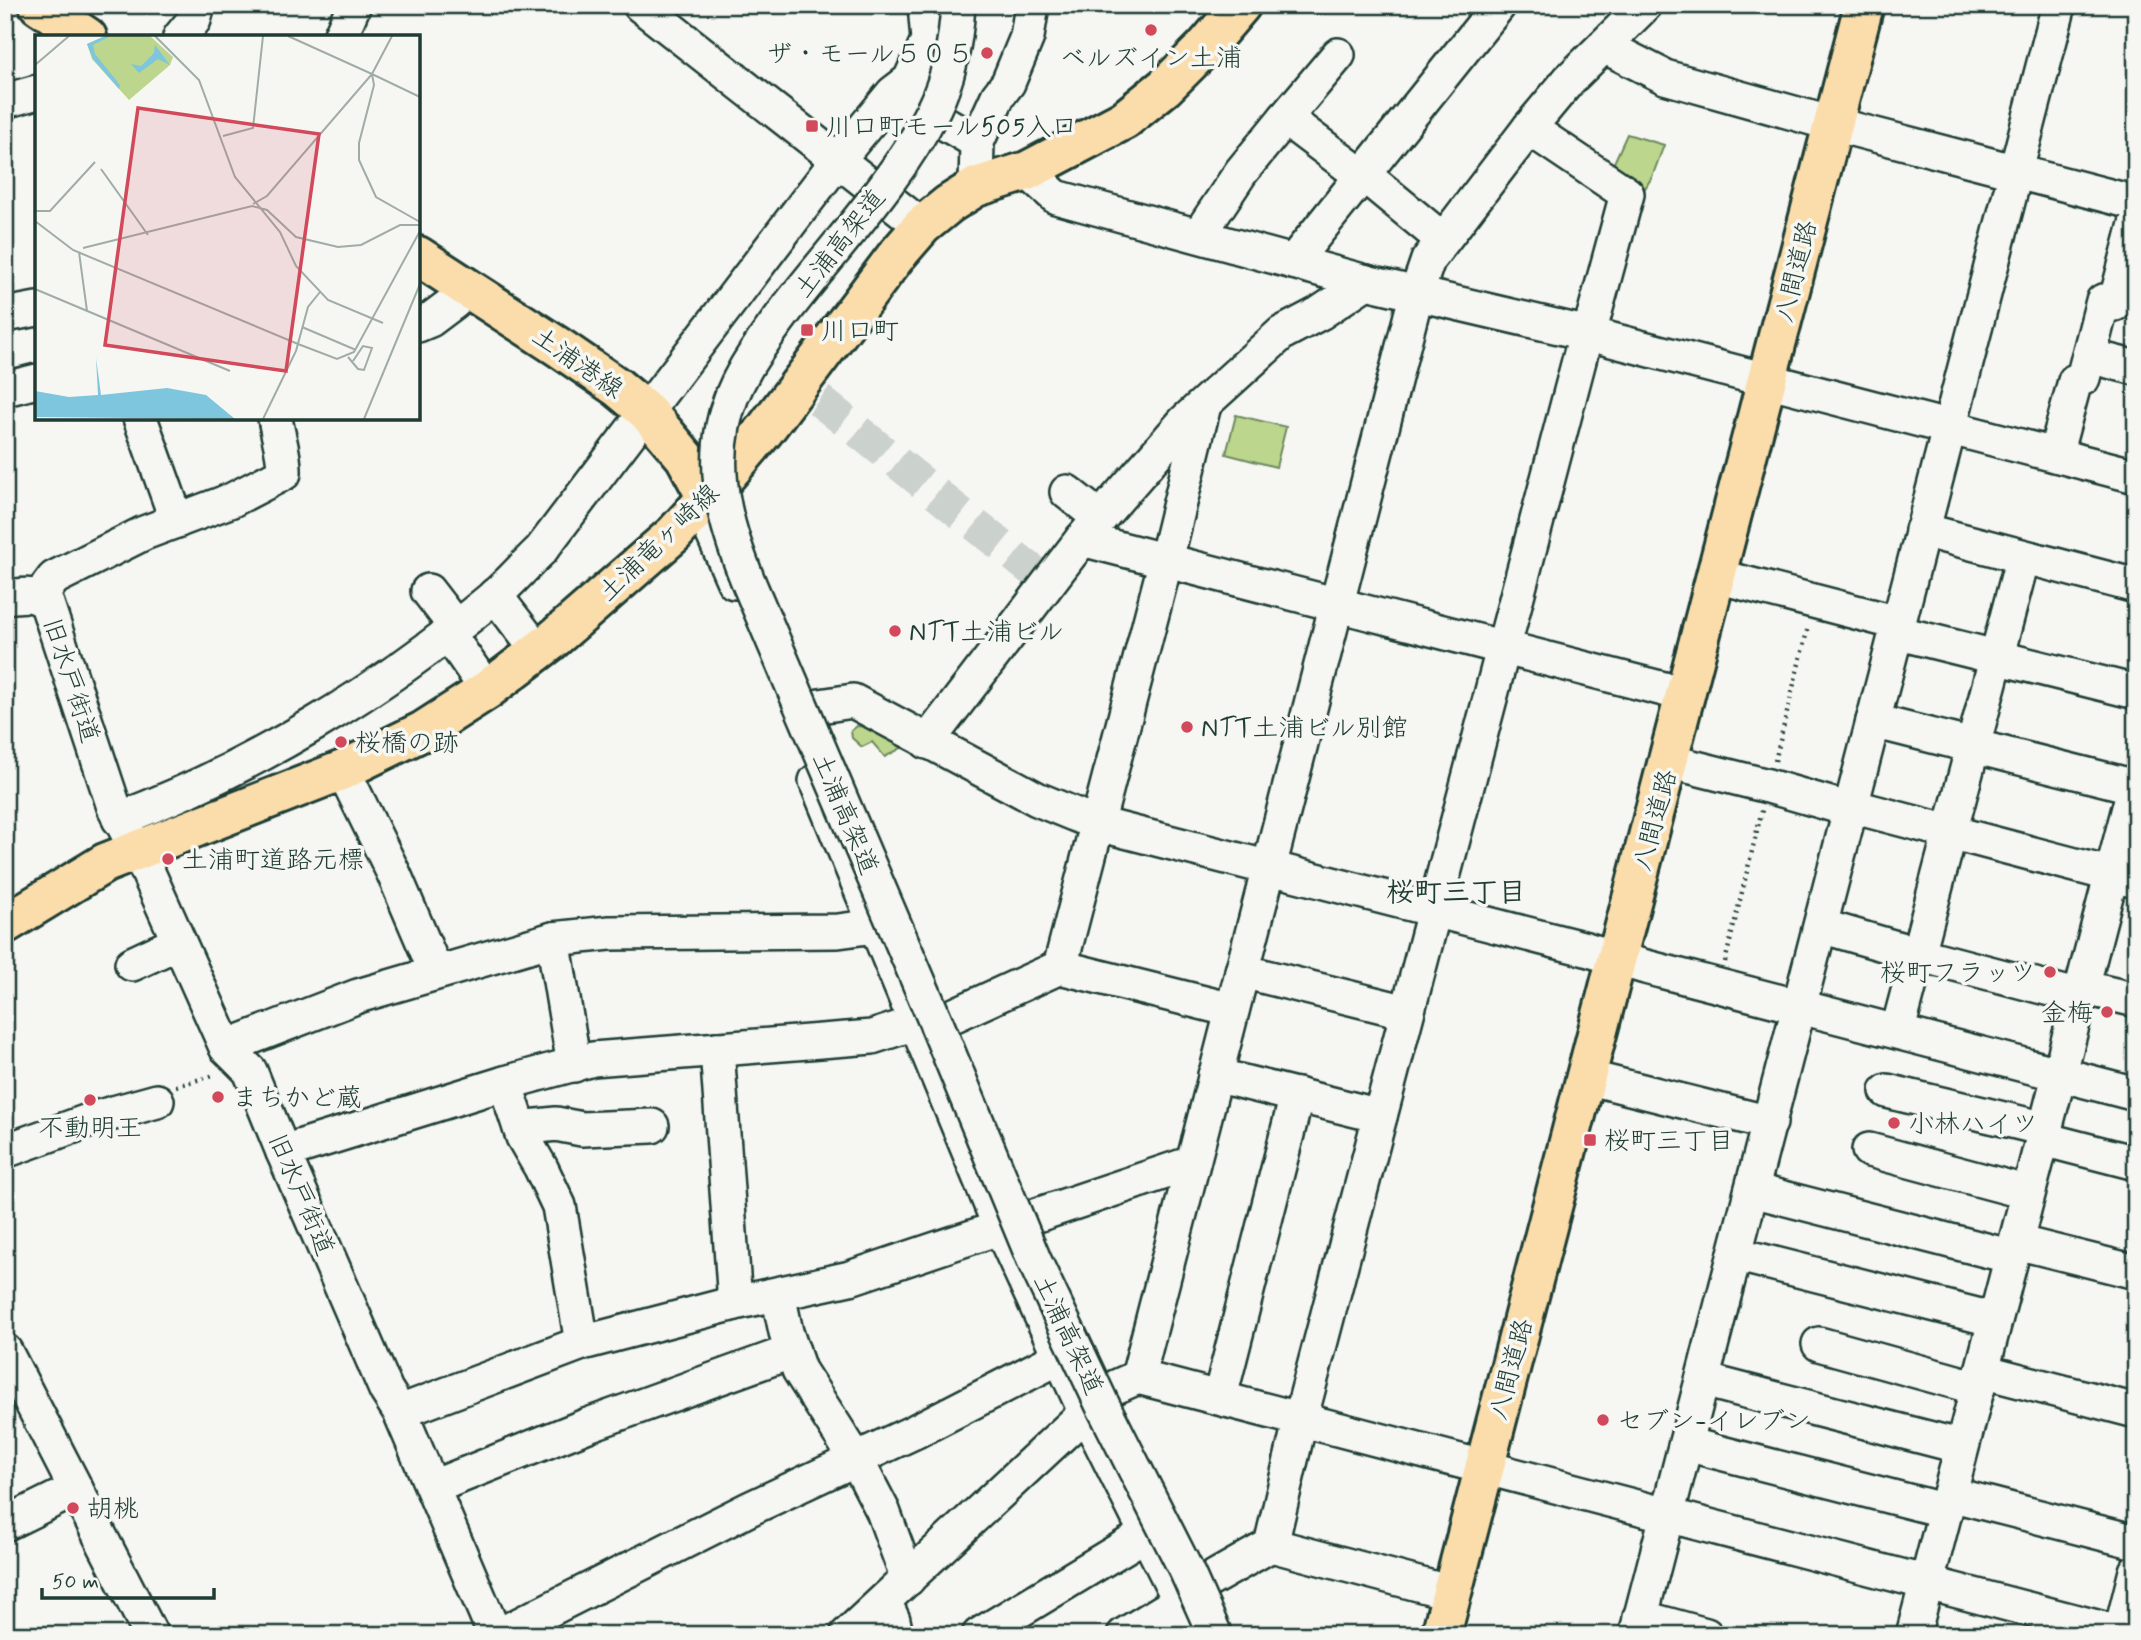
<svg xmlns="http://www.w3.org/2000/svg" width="2141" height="1640" viewBox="0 0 2141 1640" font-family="Mynerve,'Klee One',sans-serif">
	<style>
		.green { fill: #bcd68d; stroke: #6e8a60; stroke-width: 2 }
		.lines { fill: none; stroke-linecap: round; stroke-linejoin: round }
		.minor-tunnel { stroke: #cbd1cc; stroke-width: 33; stroke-dasharray: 33 17; stroke-linecap: butt }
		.minor-casing { stroke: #1f3d34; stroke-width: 38 }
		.major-casing { stroke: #1f3d34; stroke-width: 44 }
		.path { stroke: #1f3d34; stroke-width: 4.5; stroke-dasharray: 2 5; stroke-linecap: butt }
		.minor { stroke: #f6f6f2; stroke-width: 33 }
		.major { stroke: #fbddab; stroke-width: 38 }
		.minor-bridge-casing { stroke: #1f3d34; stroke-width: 38; stroke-linecap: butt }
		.minor-bridge { stroke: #f6f6f2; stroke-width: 33 }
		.poi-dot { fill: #d1495b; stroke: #f6f6f2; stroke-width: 2.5 }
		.labels { text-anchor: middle; stroke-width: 7; stroke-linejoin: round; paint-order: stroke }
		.poi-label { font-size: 26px; fill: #1f3d34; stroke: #f6f6f2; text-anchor: start }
		.street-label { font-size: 26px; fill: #1f3d34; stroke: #f6f6f2 }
		.neighbourhood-label { font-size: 28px; font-weight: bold; fill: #1f3d34; stroke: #f6f6f2 }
		.inset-road { fill: none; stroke: #a0aca6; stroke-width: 2 }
		.view { fill: #d1495b; fill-opacity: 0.15; stroke: #d1495b; stroke-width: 3.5 }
		.inset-edge { fill: none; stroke: #1f3d34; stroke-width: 3.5 }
	</style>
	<rect width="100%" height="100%" fill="#f6f6f2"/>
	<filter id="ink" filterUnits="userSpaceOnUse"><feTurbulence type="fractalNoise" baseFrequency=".0143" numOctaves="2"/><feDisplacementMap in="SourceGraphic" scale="14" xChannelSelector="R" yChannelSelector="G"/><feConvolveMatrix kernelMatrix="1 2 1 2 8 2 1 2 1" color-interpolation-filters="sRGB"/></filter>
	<g filter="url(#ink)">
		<g class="green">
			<path d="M1627 134 1664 145 1652 177 1639 198 1608 176Z"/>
			<path d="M1236 415 1286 427 1276 467 1226 454Z"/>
			<path d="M857 726 870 728 905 746 885 757 872 742 862 747 852 738 851 731Z"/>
		</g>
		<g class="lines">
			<path class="minor-tunnel" d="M819 400 1048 583"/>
			<g class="minor-casing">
				<g id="minor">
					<path d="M640 5 922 226"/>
					<path d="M180 37 194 20 198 5"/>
					<path d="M340 37 354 5"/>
					<path d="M1604 46 1665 77 1833 124 2136 203"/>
					<path d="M5 101 37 92"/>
					<path d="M907 101 977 142"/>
					<path d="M1285 118 1338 55"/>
					<path d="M1529 128 1627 194 1589 334"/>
					<path d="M1027 171 1056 197 1366 282 1589 334 2136 476"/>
					<path d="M1363 174 1443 240"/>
					<path d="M976 187 977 142 998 96 1008 83 1027 37 1032 5"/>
					<path d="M1199 235 1241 172 1285 118 1362 176"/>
					<path d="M1293 262 1499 5"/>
					<path d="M5 315 37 309"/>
					<path d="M418 325 430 320 454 302"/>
					<path d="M2089 356 2136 368"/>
					<path d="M5 389 37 381"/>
					<path d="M140 418 177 521"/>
					<path d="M2055 455 2075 381 2083 378 2103 301 2115 304 2136 224"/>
					<path d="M1067 492 1100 518"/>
					<path d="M707 498 713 534 734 582"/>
					<path d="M1922 530 2136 586"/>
					<path d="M1082 539 1687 695"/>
					<path d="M1736 581 1898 623"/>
					<path d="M428 591 455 626"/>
					<path d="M495 595 538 651"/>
					<path d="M5 597C20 596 37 591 47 604L114 807 146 868 226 1047 250 1071 283 1152 386 1390 400 1412 495 1635"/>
					<path d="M39 598 54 578 144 533 232 500 284 473C285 455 278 437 275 418"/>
					<path d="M447 632 487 690"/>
					<path d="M1895 632 2136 692"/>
					<path d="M813 707 853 701 1037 799 1098 824 1586 949 1642 966 2136 1094"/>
					<path d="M1873 721 2124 784"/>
					<path d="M927 742 1082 539 1184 422 1282 333 1320 313 1366 282"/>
					<path d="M1688 766 1768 786 1851 810"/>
					<path d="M343 770 394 874 436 972"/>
					<path d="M816 781 1000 1227 1086 1413 1197 1635"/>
					<path d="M1851 806 2136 881"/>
					<path d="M119 819C253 768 381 691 491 599 509 584 524 566 541 550L837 161 893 93 910 80 928 40 925 5"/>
					<path d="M1821 926 1917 954 2069 994"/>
					<path d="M553 939 574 1065"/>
					<path d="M132 964 179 942"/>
					<path d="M1060 967 1166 560 1204 405"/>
					<path d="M1242 971 1407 1012"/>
					<path d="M2094 990 2136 1000"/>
					<path d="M1900 1022 2023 557"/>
					<path d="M226 1047 358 996 553 939 610 933 838 931 875 926"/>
					<path d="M717 1049 735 1303"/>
					<path d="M1215 1075 1380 1116"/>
					<path d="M1606 1082 1770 1123"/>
					<path d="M505 1083 523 1137 541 1168 559 1206 582 1343"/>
					<path d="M1887 1091 2045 1129"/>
					<path d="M520 1128 556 1124 582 1129 652 1126"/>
					<path d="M2043 1139 2136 1163"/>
					<path d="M1869 1150 2018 1190"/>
					<path d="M5 1151 99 1117 157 1101"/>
					<path d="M283 1152 505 1083 593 1059 872 1037 915 1023 948 1018 1060 967 1232 1010"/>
					<path d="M1752 1190 2001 1254"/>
					<path d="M2016 1242 2136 1272"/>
					<path d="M1735 1254 1984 1317"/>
					<path d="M778 1294 786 1332 799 1370 856 1459 883 1511 908 1579"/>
					<path d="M1819 1344 1978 1388"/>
					<path d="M5 1351 151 1635"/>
					<path d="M1982 1371 2136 1411"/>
					<path d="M1138 1377 2127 1635"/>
					<path d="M1703 1380 1951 1444"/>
					<path d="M1222 1389 1297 1095"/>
					<path d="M400 1412 582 1343 735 1303 850 1278 1192 1163"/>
					<path d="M1686 1444 1935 1508"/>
					<path d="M443 1483 588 1425 793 1351"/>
					<path d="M1950 1494 2136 1542"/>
					<path d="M5 1524 76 1489"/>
					<path d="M1271 1545 1452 1593"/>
					<path d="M1206 1582 1271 1545 1303 1409 1586 334"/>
					<path d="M884 1601 893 1620 896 1635"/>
					<path d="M1640 1617 1706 1635"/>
					<path d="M499 1635 749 1509 916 1431 1060 1357"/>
					<path d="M847 1635 1111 1389 1138 1377 1417 292 1428 260 1529 128 1569 80 1645 5"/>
					<path d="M979 1635 1136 1540"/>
					<path d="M1124 1635 1170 1607"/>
					<path d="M1636 1635 2059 5"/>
					<path d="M1913 1635 2136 781"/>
					<path d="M2120 1635 2136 1571"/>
				</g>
			</g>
			<g class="major-casing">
				<g id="major">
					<path d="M39 5 87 37"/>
					<path d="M418 256 560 348 617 387 647 412 685 457 707 498"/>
					<path d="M5 924 105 863 343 770 423 731 487 690 550 642 674 534 707 498 764 431 896 256 922 226 949 204 976 187 1027 171 1124 120 1165 87 1206 46 1241 5"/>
					<path d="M1441 1635 1864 5"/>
				</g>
			</g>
			<g class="path">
				<path d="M1775 761 1808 627"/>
				<path d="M1725 962 1762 810"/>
				<path d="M176 1086 215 1075"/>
			</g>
			<use href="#minor" class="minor"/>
			<use href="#major" class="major"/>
			<g class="minor-bridge-casing">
				<path id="minor-bridge" d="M958 5C956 39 949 78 934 108 896 183 836 245 786 310 760 345 731 382 723 426 712 482 729 535 750 586L935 1020 1034 1260 1102 1404 1186 1570 1215 1635"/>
			</g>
			<use href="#minor-bridge" class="minor-bridge"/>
		</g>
	</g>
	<g class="poi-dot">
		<circle cx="1151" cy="30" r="7"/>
		<circle cx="987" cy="53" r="7"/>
		<rect x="805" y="119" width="14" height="14" rx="3.5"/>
		<rect x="800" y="323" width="14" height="14" rx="3.5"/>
		<circle cx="895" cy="631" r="7"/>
		<circle cx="1187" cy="727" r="7"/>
		<circle cx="341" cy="742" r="7"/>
		<circle cx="168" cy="859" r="7"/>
		<circle cx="2050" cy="972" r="7"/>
		<circle cx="2107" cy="1012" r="7"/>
		<circle cx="218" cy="1097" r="7"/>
		<circle cx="90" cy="1100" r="7"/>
		<circle cx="1894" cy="1123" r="7"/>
		<rect x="1583" y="1133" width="14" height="14" rx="3.5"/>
		<circle cx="1603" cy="1420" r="7"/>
		<circle cx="73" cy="1508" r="7"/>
	</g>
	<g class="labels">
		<g class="poi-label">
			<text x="973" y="62" text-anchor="end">ザ・モール５０５</text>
			<text x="1151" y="66" text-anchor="middle">ベルズイン土浦</text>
			<text x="826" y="135">川口町モール505入口</text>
			<text x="821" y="339">川口町</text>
			<text x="909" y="640">NTT土浦ビル</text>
			<text x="1201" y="736">NTT土浦ビル別館</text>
			<text x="355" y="751">桜橋の跡</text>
			<text x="182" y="868">土浦町道路元標</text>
			<text x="2036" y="981" text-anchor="end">桜町フラッツ</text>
			<text x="2093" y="1021" text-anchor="end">金梅</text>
			<text x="232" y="1106">まちかど蔵</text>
			<text x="1908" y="1132">小林ハイツ</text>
			<text x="90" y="1136" text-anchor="middle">不動明王</text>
			<text x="1604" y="1149">桜町三丁目</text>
			<text x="1617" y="1429">セブン-イレブン</text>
			<text x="87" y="1517">胡桃</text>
		</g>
		<g class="street-label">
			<text transform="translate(839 243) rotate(-52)" y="9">土浦高架道</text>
			<text transform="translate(1795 271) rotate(-76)" y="9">八間道路</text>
			<text transform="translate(578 362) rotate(35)" y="9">土浦港線</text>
			<text transform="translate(658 542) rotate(-44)" y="9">土浦竜ヶ崎線</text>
			<text transform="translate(72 680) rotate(72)" y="9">旧水戸街道</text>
			<text transform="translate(846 813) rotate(67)" y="9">土浦高架道</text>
			<text transform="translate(1654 820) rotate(-75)" y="9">八間道路</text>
			<text transform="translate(302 1194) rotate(67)" y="9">旧水戸街道</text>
			<text transform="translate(1069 1334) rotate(65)" y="9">土浦高架道</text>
			<text transform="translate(1510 1369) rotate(-75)" y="9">八間道路</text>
		</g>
		<g class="neighbourhood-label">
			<text x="1456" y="901">桜町三丁目</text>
		</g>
	</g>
	<g transform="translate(35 35)">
		<rect width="385" height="385" fill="#f6f6f2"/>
		<path d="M70 1H115L138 22 135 30 94 65 57 24 52 9Z" fill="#bcd68d"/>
		<path d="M70 1H76L58 10 60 19 85 50 84 54 58 24 52 9ZM120 10 135 30 123 24 104 38 96 29 106 31 119 18ZM61 323 66 360 132 353 171 360 200 384 0 382V356L34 362 63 360Z" fill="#7dc6dd"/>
		<path class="inset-road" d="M120 1 164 45 200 142 245 197 261 231 293 265 348 288M253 1 337 39 339 50 324 108V125L341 162 385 187M0 30 34 1M337 39 357 1M188 101 218 93 228 1M66 134 113 200M218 169 232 161 337 39 385 62M0 176H15L60 127M0 186 38 215 263 309M48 213 217 171 232 175 261 202 303 212 326 210 365 190H385M44 217 52 276M0 254 195 336M267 292 321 315M263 309 302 324 319 317 385 196M313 322 323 334 329 335 337 313 328 311 318 326M228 384 261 316 273 272 285 257M329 384 385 249"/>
		<path class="view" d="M103 73 284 99 251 336 70 310Z"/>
		<rect width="385" height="385" class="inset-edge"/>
	</g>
	<rect width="2141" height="1640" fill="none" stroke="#f6f6f2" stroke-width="28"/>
	<rect x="14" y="14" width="2113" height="1612" fill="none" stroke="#1f3d34" stroke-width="2.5" filter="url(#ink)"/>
	<path d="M42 1588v10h172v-10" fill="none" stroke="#1f3d34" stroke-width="3.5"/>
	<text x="52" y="1588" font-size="21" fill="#1f3d34" stroke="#f6f6f2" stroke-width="5" paint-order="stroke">50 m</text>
</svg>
